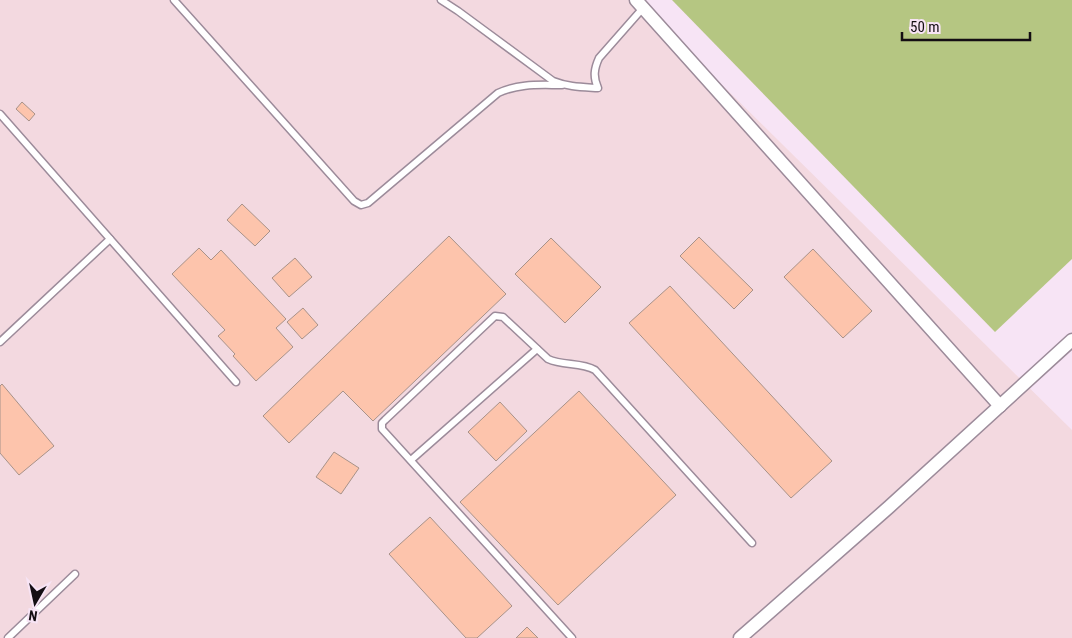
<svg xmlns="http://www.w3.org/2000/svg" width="1072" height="638" viewBox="0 0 1072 638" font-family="'Roboto Condensed',sans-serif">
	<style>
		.industrial { fill: #f3d9e0 }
		.green { fill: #b5c682 }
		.building { fill: #fdc4ac; stroke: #a89289 }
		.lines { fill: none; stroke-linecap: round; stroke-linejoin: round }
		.service-casing { stroke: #9c8b9a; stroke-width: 9 }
		.minor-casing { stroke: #9c8b9a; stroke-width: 15 }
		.service { stroke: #fff; stroke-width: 6 }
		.minor { stroke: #fff; stroke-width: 12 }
	</style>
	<rect width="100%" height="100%" fill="#f7e4f5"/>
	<path class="industrial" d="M0 0H636L1072 430V638H0Z"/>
	<path class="green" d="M672 0H1072V259L995 332Z"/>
	<g class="building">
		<path d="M22 102 35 114 29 121 16 109Z"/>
		<path d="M242 204 270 231 255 246 227 220Z"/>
		<path d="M449 236 506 294 373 421 343 391 289 443 263 416Z"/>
		<path d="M699 237 753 290 734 309 680 256Z"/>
		<path d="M551 238 601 287 565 323 515 274Z"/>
		<path d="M199 248 211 260 221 250 286 319 276 328 293 347 256 381 233 356 235 354 218 336 225 330 172 274Z"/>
		<path d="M813 249 872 311 843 338 784 277Z"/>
		<path d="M295 258 312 277 289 297 272 278Z"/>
		<path d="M670 286 832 461 791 498 629 323Z"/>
		<path d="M303 308 318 325 302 339 287 322Z"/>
		<path d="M2 384 54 446 19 475 0 453V386Z"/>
		<path d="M579 391 676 495 558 605 460 502Z"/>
		<path d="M500 402 527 431 496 461 468 432Z"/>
		<path d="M334 452 359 468 341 494 316 477Z"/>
		<path d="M430 517 512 606 477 638H466L389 554Z"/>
		<path d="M527 627 538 638H516Z"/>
	</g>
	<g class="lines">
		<g class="service-casing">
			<g id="service">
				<path d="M174 0 354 201 361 205 368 203 498 93C520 83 539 85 562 85"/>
				<path d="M441 0 458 11 553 81C568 87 582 87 598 88 593 77 594 69 599 58L643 8"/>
				<path d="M0 114 236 382"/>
				<path d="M0 342 110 239"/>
				<path d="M411 460 537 349"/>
				<path d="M8 638 75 574"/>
				<path d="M572 638 382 429V423L385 420 495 316 503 317 548 359C563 366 581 362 595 370L752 543"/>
			</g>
		</g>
		<g class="minor-casing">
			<g id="minor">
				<path d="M636 0 1000 406"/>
				<path d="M740 638 889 507 1072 340"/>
			</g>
		</g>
		<use href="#service" class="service"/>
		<use href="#minor" class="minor"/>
	</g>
	<g transform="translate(35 603) rotate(189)" stroke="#f7e4f5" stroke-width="4" paint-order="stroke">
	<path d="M0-4L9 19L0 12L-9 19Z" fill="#140e13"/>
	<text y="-8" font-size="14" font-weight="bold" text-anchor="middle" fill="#140e13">N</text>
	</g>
	<path d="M902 32v8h128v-8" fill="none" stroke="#140e13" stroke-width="2.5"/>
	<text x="910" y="32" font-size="15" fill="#140e13" stroke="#f7e4f5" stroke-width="4" paint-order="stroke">50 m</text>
</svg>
